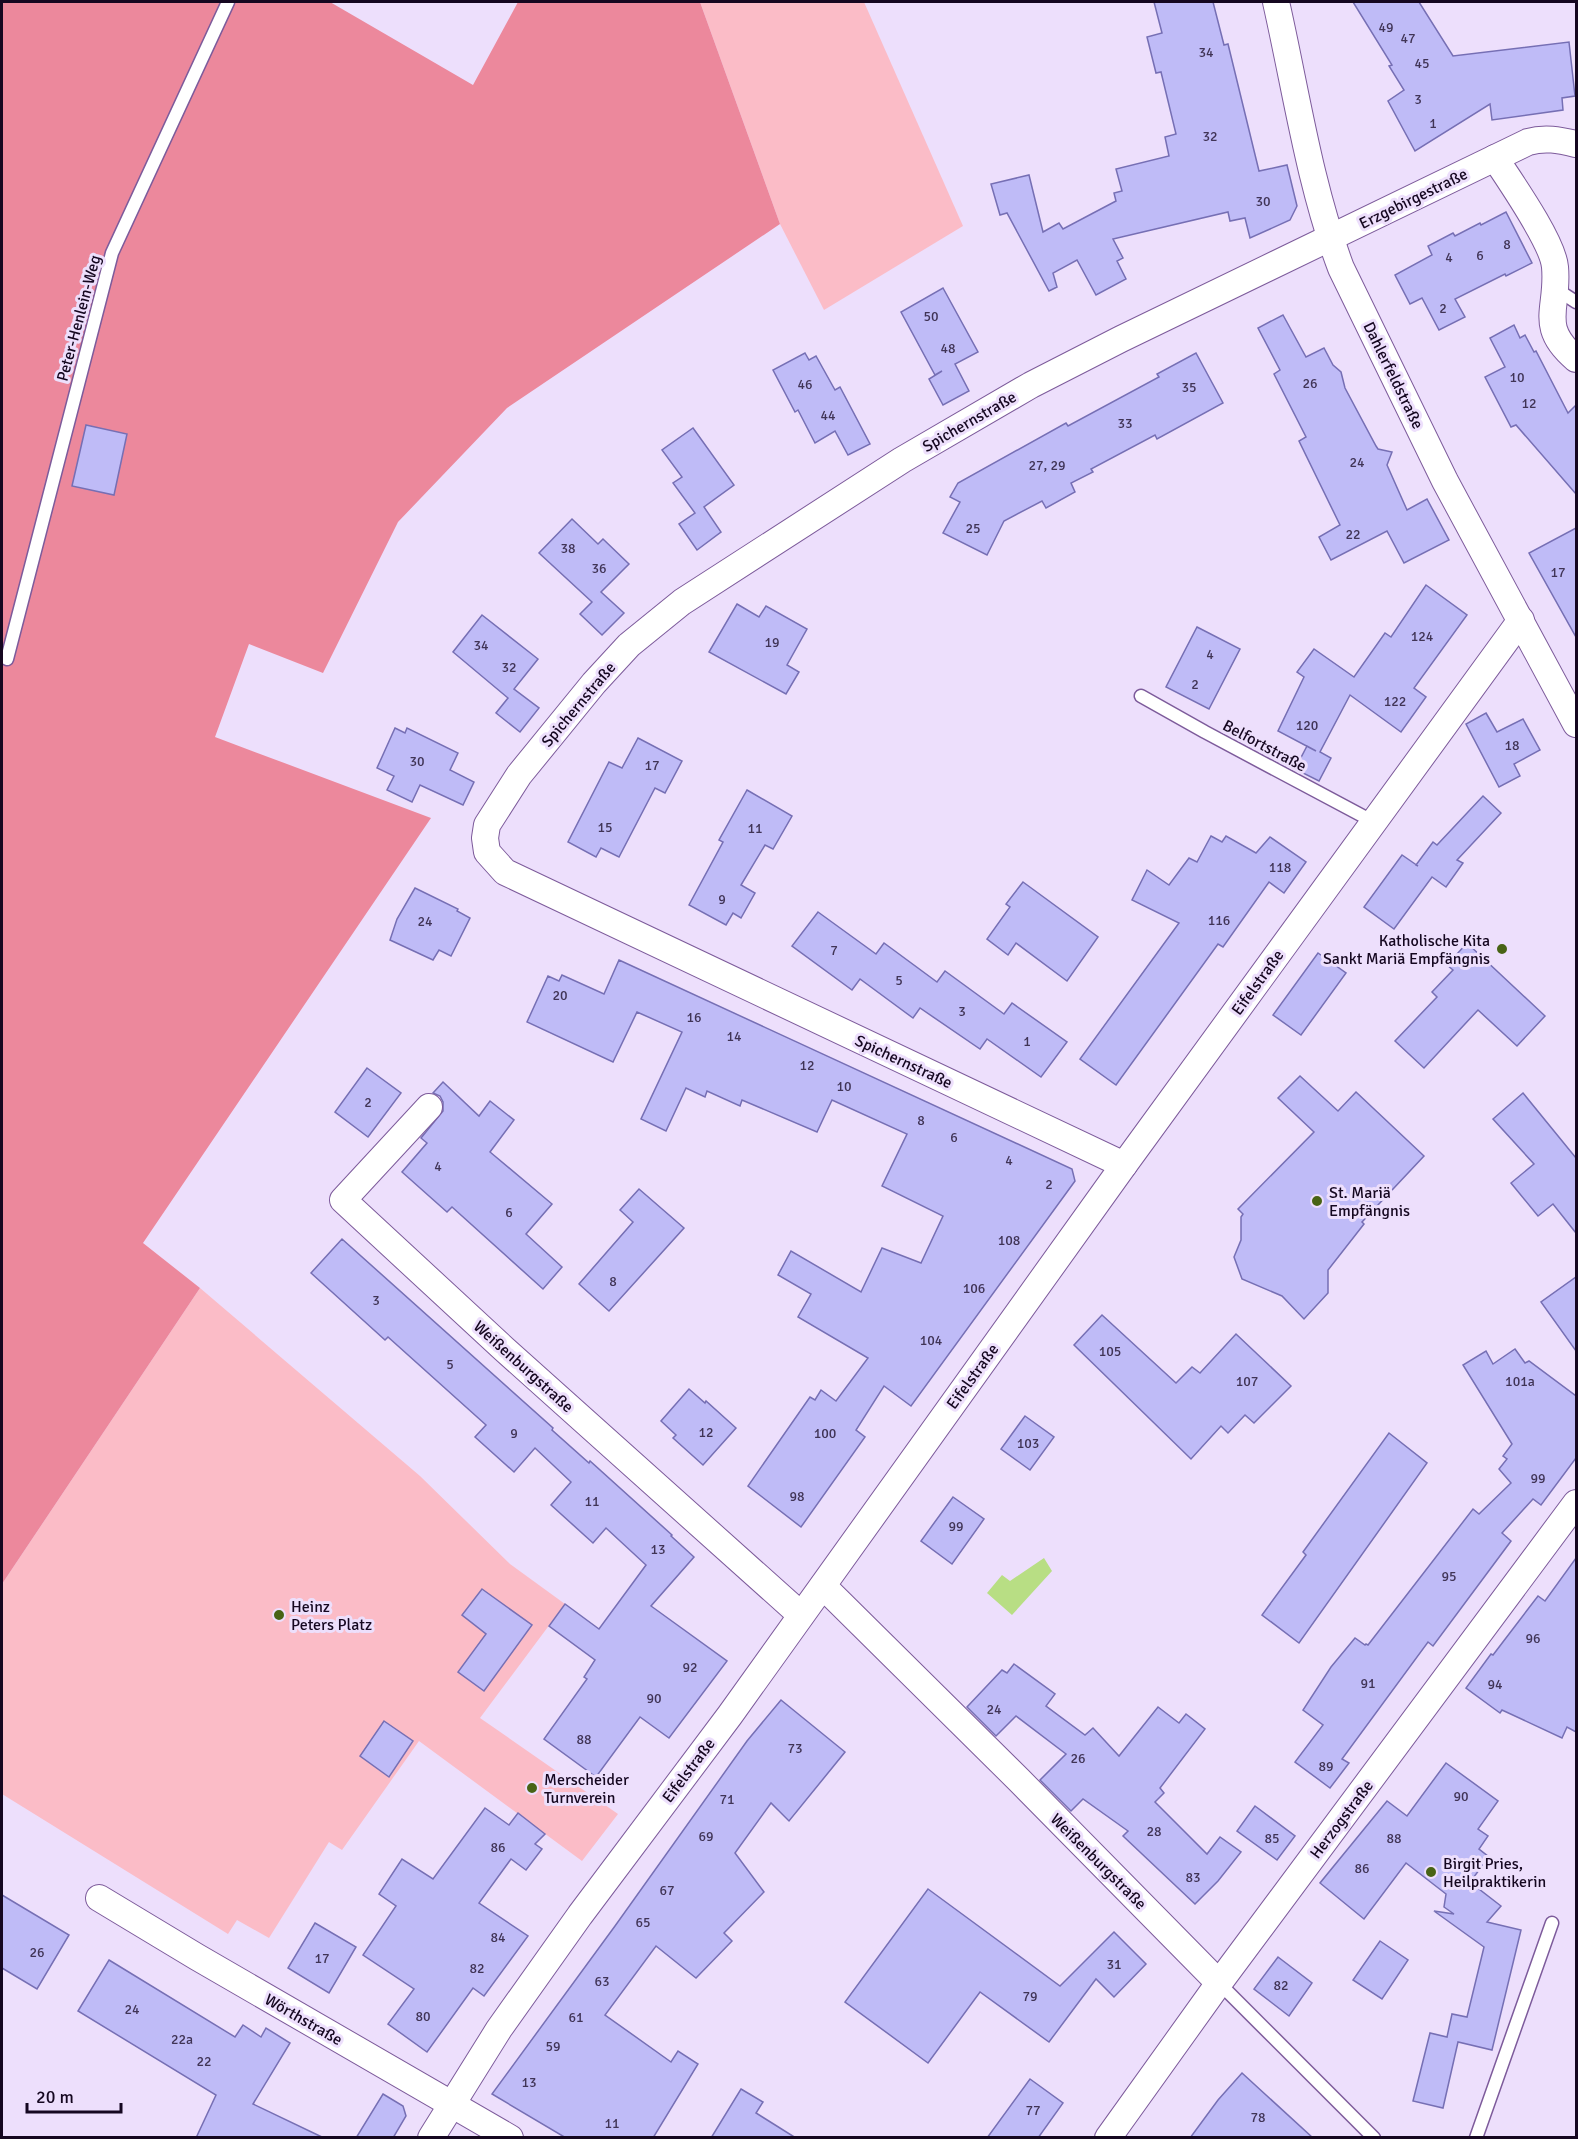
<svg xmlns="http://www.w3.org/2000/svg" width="1578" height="2139" viewBox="0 0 1578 2139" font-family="Signika,sans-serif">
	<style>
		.green { fill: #fbbcc7 }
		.forest { fill: #ec889c }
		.water { fill: #b8de84 }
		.building { fill: #bfbbf7; stroke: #766fb4; stroke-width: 1.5 }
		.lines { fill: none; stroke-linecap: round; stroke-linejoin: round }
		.lane-casing { stroke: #7d5b9b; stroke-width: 15 }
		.street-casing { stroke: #7d5b9b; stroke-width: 28 }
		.lane { stroke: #fff; stroke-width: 12 }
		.street { stroke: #fff; stroke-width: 26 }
		.poi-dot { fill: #486315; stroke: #eddffc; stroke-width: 2 }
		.labels { text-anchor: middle; stroke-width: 6; stroke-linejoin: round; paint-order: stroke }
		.number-label { font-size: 14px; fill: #403456 }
		.street-label { font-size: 16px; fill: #150720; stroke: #eddffc }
		.poi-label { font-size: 16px; fill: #150720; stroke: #eddffc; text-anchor: start }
	</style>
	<rect width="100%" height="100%" fill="#eddffc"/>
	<g class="green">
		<path d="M700 2H864L963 226 824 310 780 224Z"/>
		<path d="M200 1288 420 1476 510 1564 565 1604 480 1718 618 1814 582 1861 419 1741 342 1850 329 1842 269 1938 237 1920 228 1934 2 1794V1584Z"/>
	</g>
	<path class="forest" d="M2 2H330L473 85 518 2H700L780 224 507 408 398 522 323 673 249 644 215 737 431 818 143 1243 200 1288 2 1584Z"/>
	<path class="water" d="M1044 1558 1052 1571 1012 1615 987 1593 1002 1575 1010 1581Z"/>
	<g class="building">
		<path d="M1154 2H1213L1224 45 1228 44 1259 171 1287 165 1297 206 1290 220 1250 238 1245 218 1230 221 1228 212 1113 239 1123 258 1117 261 1126 279 1096 295 1077 260 1053 273 1057 287 1049 291 1007 213 1000 215 991 184 1029 175 1043 232 1059 223 1063 229 1116 201 1114 193 1122 191 1116 169 1169 156 1165 137 1176 134 1161 72 1156 73 1147 37 1162 33Z"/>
		<path d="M1353 2H1419L1453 56 1569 42 1575 96 1562 98 1563 110 1492 120 1490 104 1415 151 1388 101 1404 90 1389 66 1392 65Z"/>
		<path d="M1506 212 1532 263 1506 276 1505 274 1455 299 1465 317 1439 330 1422 298 1410 304 1395 275 1432 255 1428 246 1453 233 1455 236 1480 223 1481 225Z"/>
		<path d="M943 288 978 352 955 364 969 391 943 405 929 379 942 371 935 375 901 312Z"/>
		<path d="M1283 315 1306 357 1324 348 1333 365 1341 372 1345 388 1376 446 1378 449 1392 452 1387 465 1407 510 1427 499 1449 540 1404 563 1387 531 1331 560 1319 537 1340 525 1299 441 1306 437 1274 374 1280 370 1258 328Z"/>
		<path d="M1514 325 1520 338 1525 335 1534 352 1536 351 1568 413 1576 405V494L1516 425 1511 427 1485 377 1505 367 1490 338Z"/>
		<path d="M805 353 809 360 816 356 835 390 840 387 870 444 848 455 835 431 815 443 798 410 795 412 773 370Z"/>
		<path d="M1196 353 1223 403 1157 439 1155 435 1091 469 1093 472 1071 483 1075 492 1046 508 1042 501 1004 521 987 555 943 533 960 502 950 497 958 483 1066 423 1068 426 1159 377 1157 374Z"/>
		<path d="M86 425 127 434 114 495 72 486Z"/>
		<path d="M693 428 734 485 704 507 721 532 697 550 679 524 695 513 673 483 682 477 662 450Z"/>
		<path d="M572 519 598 544 603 539 629 564 601 592 624 613 602 635 580 614 592 602 539 553Z"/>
		<path d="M1576 528V637L1529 553Z"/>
		<path d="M1426 585 1467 615 1414 688 1426 697 1401 732 1350 695 1320 752 1331 758 1319 781 1295 769 1307 746 1316 751 1278 731 1304 677 1297 672 1314 649 1354 677 1385 633 1391 637Z"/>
		<path d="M737 604 759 617 766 606 807 629 787 665 799 672 786 694 709 652Z"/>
		<path d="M482 615 538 659 514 689 539 708 520 732 496 713 508 698 453 652Z"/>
		<path d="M1197 627 1240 649 1209 709 1166 687Z"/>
		<path d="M1486 713 1497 732 1523 719 1540 750 1514 764 1520 776 1499 787 1466 724Z"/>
		<path d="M395 728 405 733 407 728 458 753 450 770 474 782 463 805 420 785 412 802 387 790 394 776 377 768Z"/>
		<path d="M638 738 682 761 665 793 655 788 619 857 601 848 596 857 568 842 609 762 622 768Z"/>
		<path d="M747 790 792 816 773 849 765 845 741 885 755 893 741 918 733 913 726 925 689 905 723 842 719 840Z"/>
		<path d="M1483 796 1501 813 1457 860 1463 863 1446 887 1432 877 1394 929 1364 907 1402 855 1418 866 1416 865 1433 842 1437 845Z"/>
		<path d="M1211 836 1222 842 1226 836 1256 853 1270 837 1306 862 1284 893 1269 882 1223 947 1218 944 1116 1085 1080 1059 1179 923 1132 900 1147 870 1169 885 1189 858 1197 862Z"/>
		<path d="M1023 882 1098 937 1067 981 1016 943 1008 955 987 939 1010 907 1006 904Z"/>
		<path d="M415 888 458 909 457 911 470 918 451 956 439 950 433 960 390 940 397 919Z"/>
		<path d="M818 912 876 954 884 943 937 982 945 971 1004 1014 1012 1003 1067 1042 1041 1077 987 1039 980 1049 920 1008 913 1018 860 979 852 990 792 946Z"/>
		<path d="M1467 943 1545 1016 1517 1046 1478 1010 1424 1068 1395 1041 1437 997 1432 992 1453 970 1447 965Z"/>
		<path d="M1318 953 1346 973 1301 1035 1273 1015Z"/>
		<path d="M619 960 1072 1169 1075 1181 911 1406 884 1386 856 1430 865 1437 801 1527 748 1486 810 1397 815 1400 821 1390 836 1401 868 1358 798 1317 811 1294 778 1275 791 1251 861 1292 882 1248 921 1263 943 1216 882 1186 907 1134 832 1100 817 1132 742 1100 740 1106 707 1091 705 1097 686 1088 666 1131 641 1119 682 1032 637 1012 613 1062 527 1022 548 976 559 981 562 975 604 994Z"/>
		<path d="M367 1068 401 1093 368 1137 335 1112Z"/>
		<path d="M1300 1076 1338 1111 1356 1092 1424 1156 1362 1222 1364 1224 1328 1270V1293L1304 1319 1282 1296 1242 1279 1234 1257 1241 1240V1217L1243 1214 1238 1209 1314 1132 1278 1098Z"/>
		<path d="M443 1082 479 1116 490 1101 514 1120 490 1152 552 1204 526 1234 562 1267 543 1289 452 1207 447 1212 402 1172 427 1143 421 1138 443 1111V1102L440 1096 433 1093Z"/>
		<path d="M1523 1093 1576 1158V1233L1553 1204 1538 1216 1511 1183 1534 1164 1493 1119Z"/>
		<path d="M639 1189 684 1228 609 1311 579 1284 633 1222 620 1210Z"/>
		<path d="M342 1239 553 1428 552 1430 589 1463 590 1461 672 1535 671 1536 694 1557 651 1606 727 1661 669 1738 640 1717 596 1777 544 1739 587 1679 584 1677 595 1660 549 1626 565 1604 599 1629 646 1565 606 1528 593 1543 551 1505 571 1482 535 1448 514 1472 475 1437 486 1425 388 1337 385 1340 311 1273Z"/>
		<path d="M1576 1277V1351L1541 1302Z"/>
		<path d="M1102 1315 1176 1383 1192 1367 1200 1373 1236 1334 1291 1386 1254 1423 1245 1415 1228 1433 1221 1426 1191 1459 1074 1345Z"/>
		<path d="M1515 1349 1525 1363 1529 1361 1576 1396V1458L1541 1505 1533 1499 1502 1533 1511 1541 1433 1646 1428 1642 1342 1759 1349 1763 1330 1788 1295 1762 1323 1725 1303 1710 1331 1667 1355 1638 1365 1645 1366 1644 1368 1645 1473 1509 1479 1514 1511 1483 1499 1469 1507 1459 1503 1456 1512 1444 1463 1365 1486 1351 1493 1364Z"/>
		<path d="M689 1389 705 1403 706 1401 736 1428 703 1465 673 1438 676 1435 661 1421Z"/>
		<path d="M1025 1416 1054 1437 1030 1470 1001 1449Z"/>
		<path d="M1389 1433 1427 1463 1299 1643 1262 1615 1306 1555 1303 1552Z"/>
		<path d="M953 1497 984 1519 952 1564 921 1541Z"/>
		<path d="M1576 1558V1732L1567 1727 1562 1738 1502 1710 1500 1713 1466 1688 1491 1654 1493 1655 1538 1596 1545 1601Z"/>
		<path d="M482 1589 532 1625 484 1691 458 1672 486 1634 462 1615Z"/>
		<path d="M1014 1664 1055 1694 1046 1706 1085 1735 1093 1728 1119 1756 1158 1707 1179 1723 1186 1714 1205 1729 1160 1788 1164 1793 1155 1802 1207 1854 1220 1837 1241 1852 1218 1881 1195 1904 1123 1836 1128 1831 1083 1799 1071 1811 1040 1780 1066 1754 1016 1716 996 1736 967 1707 1002 1670 1007 1673Z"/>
		<path d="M781 1700 845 1752 789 1821 771 1803 735 1853 764 1892 724 1933 732 1941 696 1978 656 1946 605 2015 671 2062 678 2051 698 2064 653 2138H566L492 2094 615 1926 747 1741Z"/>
		<path d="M384 1721 413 1741 389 1777 360 1756Z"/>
		<path d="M1446 1763 1498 1801 1478 1829 1488 1836 1479 1849 1489 1857 1470 1882 1501 1906 1487 1922 1521 1930 1492 2050 1458 2042 1443 2108 1413 2101 1430 2033 1447 2037 1452 2014 1467 2017 1484 1947 1434 1911 1454 1914 1444 1907 1446 1894 1406 1863 1364 1919 1320 1883 1387 1801 1407 1816Z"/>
		<path d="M1255 1806 1295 1836 1277 1860 1237 1831Z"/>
		<path d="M485 1808 509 1825 518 1813 545 1834 535 1844 542 1849 526 1870 511 1859 479 1903 528 1936 484 1996 473 1988 427 2052 388 2024 414 1989 363 1955 396 1906 379 1894 402 1859 433 1879Z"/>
		<path d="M928 1889 1060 1986 1114 1932 1146 1964 1114 1997 1096 1979 1049 2042 980 1992 928 2063 845 2002Z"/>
		<path d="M2 1895 69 1935 37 1989 2 1968Z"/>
		<path d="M315 1923 356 1947 329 1993 288 1968Z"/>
		<path d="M1380 1941 1408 1960 1382 1999 1353 1980Z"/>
		<path d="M1278 1957 1312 1983 1289 2016 1254 1989Z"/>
		<path d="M109 1960 235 2037 243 2025 261 2037 266 2028 290 2043 253 2104 324 2138H196L216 2095 78 2011Z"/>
		<path d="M1242 2073 1313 2138H1190L1218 2100Z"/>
		<path d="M1030 2079 1063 2103 1038 2138H987Z"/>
		<path d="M741 2089 763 2102 756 2113 796 2138H711Z"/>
		<path d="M383 2094 403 2106 406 2116 393 2138H356Z"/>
	</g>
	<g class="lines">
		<g class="lane-casing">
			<g id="lane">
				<path d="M1556 289 1576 302"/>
				<path d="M7 659 112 253 228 2"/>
				<path d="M1141 696 1205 732 1374 822"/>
				<path d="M1219 1983 1374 2138"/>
				<path d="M1476 2138 1552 1923"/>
			</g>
		</g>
		<g class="street-casing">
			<g id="street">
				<path d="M1276 2C1296 90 1309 183 1341 268L1445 481 1576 724"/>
				<path d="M1495 158C1510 181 1553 242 1555 267 1559 309 1537 326 1576 359"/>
				<path d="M429 1107 343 1200 504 1349 801 1615"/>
				<path d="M1124 1165 505 872 487 852 485 838 487 825 519 775 594 683 629 645 682 602 902 460 1031 385 1121 339 1528 142C1545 137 1559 140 1576 144"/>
				<path d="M823 1586 1019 1780 1219 1983"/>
				<path d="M99 1898 197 1957 510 2138"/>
				<path d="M431 2138 499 2029 580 1915 730 1715 1124 1165 1521 620"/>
				<path d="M1108 2138 1219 1983 1576 1503"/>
			</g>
		</g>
		<use href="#lane" class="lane"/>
		<use href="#street" class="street"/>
	</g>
	<g class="poi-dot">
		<circle cx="1502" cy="949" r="6"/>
		<circle cx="1317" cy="1201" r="6"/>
		<circle cx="279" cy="1615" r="6"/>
		<circle cx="532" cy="1788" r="6"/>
		<circle cx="1431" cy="1872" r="6"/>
	</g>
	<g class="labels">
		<g class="number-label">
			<text x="1386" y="32">49</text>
			<text x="1408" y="43">47</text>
			<text x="1206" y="57">34</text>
			<text x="1422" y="68">45</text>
			<text x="1418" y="104">3</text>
			<text x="1433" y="128">1</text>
			<text x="1210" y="141">32</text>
			<text x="1263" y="206">30</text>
			<text x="1507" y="249">8</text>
			<text x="1480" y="260">6</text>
			<text x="1449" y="262">4</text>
			<text x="1443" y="313">2</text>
			<text x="931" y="321">50</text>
			<text x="948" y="353">48</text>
			<text x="1517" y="382">10</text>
			<text x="1310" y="388">26</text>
			<text x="805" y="389">46</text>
			<text x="1189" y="392">35</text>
			<text x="1529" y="408">12</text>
			<text x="828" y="420">44</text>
			<text x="1125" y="428">33</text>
			<text x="1357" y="467">24</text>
			<text x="1047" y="470">27, 29</text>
			<text x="973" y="533">25</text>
			<text x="1353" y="539">22</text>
			<text x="568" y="553">38</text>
			<text x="599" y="573">36</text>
			<text x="1558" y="577">17</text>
			<text x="1422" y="641">124</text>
			<text x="772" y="647">19</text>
			<text x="481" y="650">34</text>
			<text x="1210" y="659">4</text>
			<text x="509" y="672">32</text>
			<text x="1195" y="689">2</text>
			<text x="1395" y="706">122</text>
			<text x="1307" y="730">120</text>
			<text x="1512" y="750">18</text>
			<text x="417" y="766">30</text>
			<text x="652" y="770">17</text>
			<text x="605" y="832">15</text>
			<text x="755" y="833">11</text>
			<text x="1280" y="872">118</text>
			<text x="722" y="904">9</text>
			<text x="1219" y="925">116</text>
			<text x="425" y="926">24</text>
			<text x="834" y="955">7</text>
			<text x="899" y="985">5</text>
			<text x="560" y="1000">20</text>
			<text x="962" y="1016">3</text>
			<text x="694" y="1022">16</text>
			<text x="734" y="1041">14</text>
			<text x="1027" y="1046">1</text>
			<text x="807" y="1070">12</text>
			<text x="844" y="1091">10</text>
			<text x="368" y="1107">2</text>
			<text x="921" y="1125">8</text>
			<text x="954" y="1142">6</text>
			<text x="1009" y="1165">4</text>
			<text x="438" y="1171">4</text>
			<text x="1049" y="1189">2</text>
			<text x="509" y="1217">6</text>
			<text x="1009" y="1245">108</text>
			<text x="613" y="1286">8</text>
			<text x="974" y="1293">106</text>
			<text x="376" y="1305">3</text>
			<text x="931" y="1345">104</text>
			<text x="1110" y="1356">105</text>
			<text x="450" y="1369">5</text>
			<text x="1247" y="1386">107</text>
			<text x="1520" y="1386">101a</text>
			<text x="706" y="1437">12</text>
			<text x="514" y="1438">9</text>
			<text x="825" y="1438">100</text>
			<text x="1028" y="1448">103</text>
			<text x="1538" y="1483">99</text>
			<text x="797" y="1501">98</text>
			<text x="592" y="1506">11</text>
			<text x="956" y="1531">99</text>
			<text x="658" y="1554">13</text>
			<text x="1449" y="1581">95</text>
			<text x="1533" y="1643">96</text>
			<text x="690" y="1672">92</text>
			<text x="1368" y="1688">91</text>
			<text x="1495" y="1689">94</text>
			<text x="654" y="1703">90</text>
			<text x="994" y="1714">24</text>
			<text x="584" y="1744">88</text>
			<text x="795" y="1753">73</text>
			<text x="1078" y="1763">26</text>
			<text x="1326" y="1771">89</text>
			<text x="1461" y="1801">90</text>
			<text x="727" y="1804">71</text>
			<text x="1154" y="1836">28</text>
			<text x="706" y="1841">69</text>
			<text x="1272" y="1843">85</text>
			<text x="1394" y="1843">88</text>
			<text x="498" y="1852">86</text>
			<text x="1362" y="1873">86</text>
			<text x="1193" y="1882">83</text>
			<text x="667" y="1895">67</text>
			<text x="643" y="1927">65</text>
			<text x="498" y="1942">84</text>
			<text x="37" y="1957">26</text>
			<text x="322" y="1963">17</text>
			<text x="1114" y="1969">31</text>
			<text x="477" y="1973">82</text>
			<text x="602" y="1986">63</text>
			<text x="1281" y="1990">82</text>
			<text x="1030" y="2001">79</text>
			<text x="132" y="2014">24</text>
			<text x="423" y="2021">80</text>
			<text x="576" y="2022">61</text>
			<text x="182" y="2044">22a</text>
			<text x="553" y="2051">59</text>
			<text x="204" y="2066">22</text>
			<text x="529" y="2087">13</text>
			<text x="1033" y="2115">77</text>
			<text x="1258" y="2122">78</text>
			<text x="612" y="2128">11</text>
		</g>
		<g class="street-label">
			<text transform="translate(1413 198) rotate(-26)" y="6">Erzgebirgestraße</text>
			<text transform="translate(78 318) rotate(-75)" y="6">Peter-Henlein-Weg</text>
			<text transform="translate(1394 375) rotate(64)" y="6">Dahlerfeldstraße</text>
			<text transform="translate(969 421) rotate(-30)" y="6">Spichernstraße</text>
			<text transform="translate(578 704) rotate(-50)" y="6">Spichernstraße</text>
			<text transform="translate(1265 745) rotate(28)" y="6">Belfortstraße</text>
			<text transform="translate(1257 982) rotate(-54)" y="6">Eifelstraße</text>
			<text transform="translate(904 1061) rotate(25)" y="6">Spichernstraße</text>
			<text transform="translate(524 1366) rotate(42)" y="6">Weißenburgstraße</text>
			<text transform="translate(972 1376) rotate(-54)" y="6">Eifelstraße</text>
			<text transform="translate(688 1770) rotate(-53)" y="6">Eifelstraße</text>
			<text transform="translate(1341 1819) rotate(-53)" y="6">Herzogstraße</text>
			<text transform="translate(1099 1861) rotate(45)" y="6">Weißenburgstraße</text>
			<text transform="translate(304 2019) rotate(30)" y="6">Wörthstraße</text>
		</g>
		<g class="poi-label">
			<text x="1490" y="946" text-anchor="end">Katholische Kita<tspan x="1490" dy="18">Sankt Mariä Empfängnis</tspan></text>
			<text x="1329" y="1198">St. Mariä<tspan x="1329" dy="18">Empfängnis</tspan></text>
			<text x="291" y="1612">Heinz<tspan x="291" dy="18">Peters Platz</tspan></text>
			<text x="544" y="1785">Merscheider<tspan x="544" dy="18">Turnverein</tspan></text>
			<text x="1443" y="1869">Birgit Pries,<tspan x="1443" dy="18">Heilpraktikerin</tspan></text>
		</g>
	</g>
	<rect width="1578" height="2139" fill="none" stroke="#150720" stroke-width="6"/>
	<path d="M27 2103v9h94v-9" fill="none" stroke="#150720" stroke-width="3"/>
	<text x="36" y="2103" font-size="18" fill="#150720" stroke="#eddffc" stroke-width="4.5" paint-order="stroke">20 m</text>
</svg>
